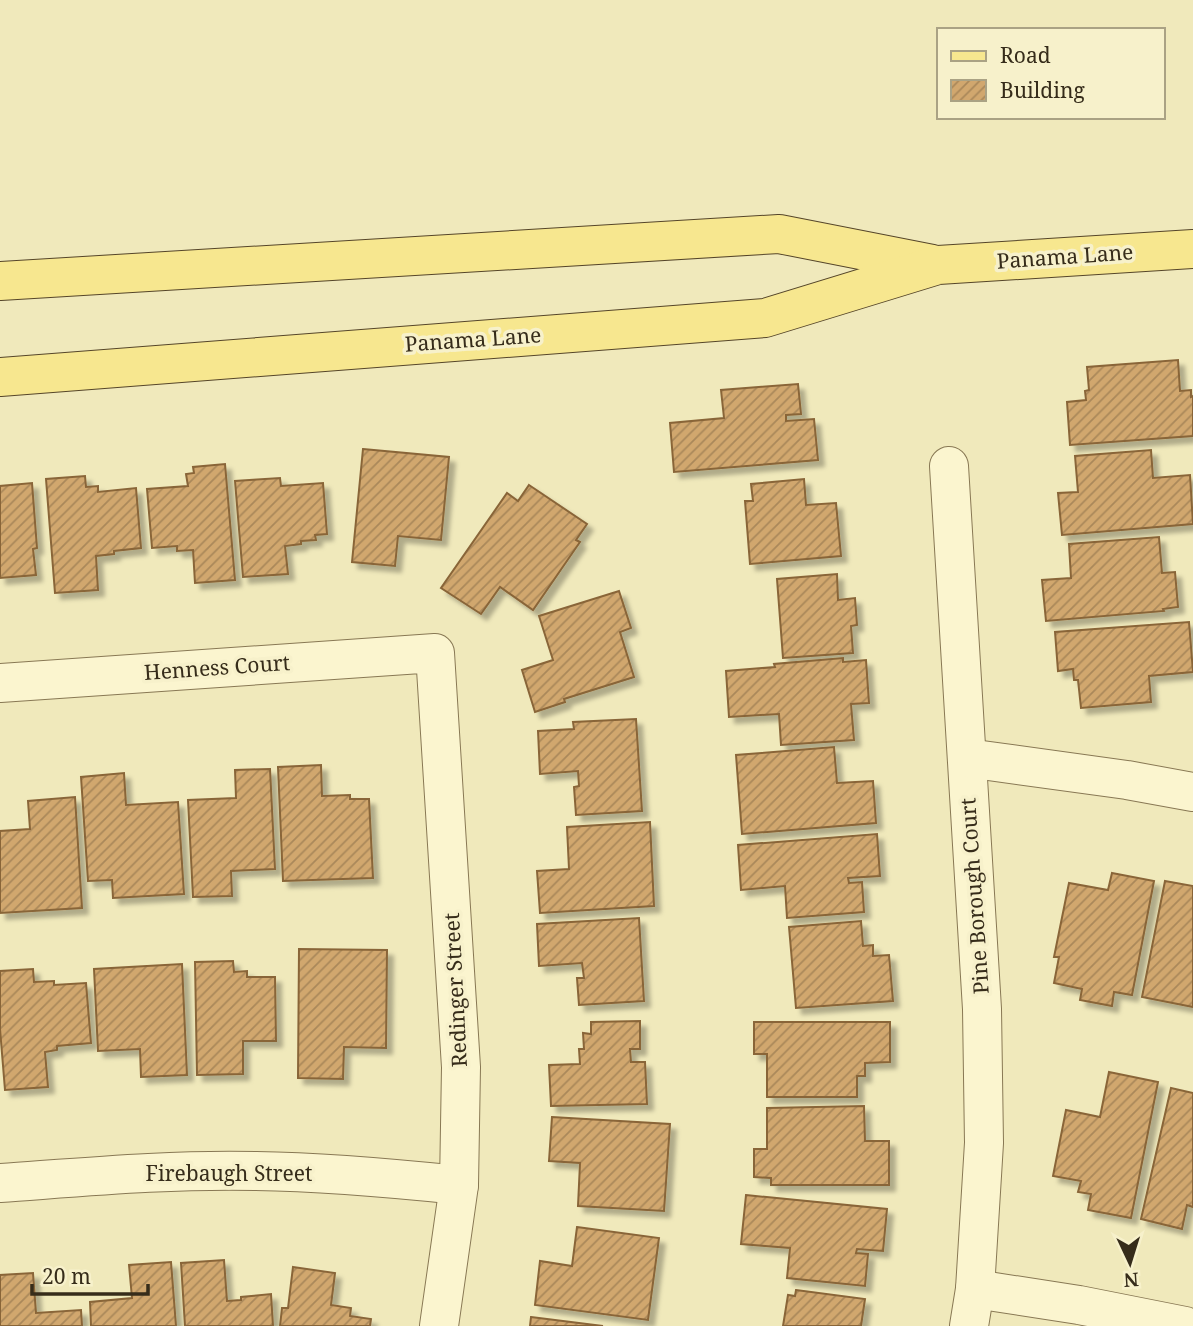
<svg xmlns="http://www.w3.org/2000/svg" width="1193" height="1326" viewBox="0 0 1193 1326" font-family="'Noto Serif',serif">
	<style>
		.building { fill: url(#building-hatch); stroke: #896539; stroke-width: 2; filter: url(#shadow) }
		.lines { fill: none; stroke-linecap: round; stroke-linejoin: round }
		.minor-casing { stroke: #887854; stroke-width: 40 }
		.major-casing { stroke: #554529; stroke-width: 40 }
		.minor { stroke: #fbf5cf; stroke-width: 38 }
		.major { stroke: #f7e78f; stroke-width: 38 }
		.labels { text-anchor: middle; stroke-width: 7; stroke-linejoin: round; paint-order: stroke }
		.street-label { font-size: 21px; fill: #362c1a; stroke: #f7f1cb }
	</style>
	<defs>
		<pattern id="building-hatch" width="6" height="6" patternUnits="userSpaceOnUse" patternTransform="scale(1.75)"><rect width="6" height="6" fill="#d1a76e"/><path d="M-1 1l2-2M0 6l6-6M5 7l2-2" fill="none" stroke="#aa885a"/></pattern>
		<filter id="shadow"><feDropShadow dx="6" dy="6" stdDeviation="2" flood-color="#0004"/></filter>
	</defs>
	<rect width="100%" height="100%" fill="#f0e9bb"/>
	<g class="building">
		<path d="M1178 360 1180 391 1191 390V397L1193 396V436L1070 445 1067 402 1086 400 1085 391 1089 390 1087 367Z"/>
		<path d="M798 384 801 414 786 415V421L814 419 818 460 674 472 670 423 724 418 721 390Z"/>
		<path d="M363 449 449 457 441 540 398 536 395 566 352 562Z"/>
		<path d="M1151 450 1153 478 1190 475 1193 524 1062 535 1058 493 1078 492 1075 456Z"/>
		<path d="M225 464 235 580 195 583 193 550 177 551V546L152 548 147 489 188 486 186 474 194 473 193 467Z"/>
		<path d="M85 476 86 487 98 486V492L136 488 141 548 114 551V554L96 556 98 590 55 593 46 479Z"/>
		<path d="M280 478 281 486 323 483 327 534 315 535 316 540 301 541V544L285 546 288 574 243 577 235 481Z"/>
		<path d="M804 479 806 505 836 503 841 556 750 564 745 501H753L751 484Z"/>
		<path d="M32 483 37 548 33 549 36 575 0 578V486Z"/>
		<path d="M529 485 587 524 576 540 580 542 533 610 500 587 481 614 441 588 507 493 518 501Z"/>
		<path d="M1159 537 1162 573 1175 572 1178 607 1163 609 1164 611 1046 621 1042 580 1071 578 1069 544Z"/>
		<path d="M837 574 838 600 855 598 857 625 851 626 853 653 783 658 777 579Z"/>
		<path d="M619 591 631 628 620 632 634 677 564 699 565 702 535 712 522 670 553 660 539 616Z"/>
		<path d="M1189 622 1193 672 1149 676 1151 702 1081 708 1078 680H1074L1073 669 1058 671 1055 632Z"/>
		<path d="M843 658V662L866 660 869 703 851 704 854 740 781 745 779 714 729 717 726 671 775 667 774 664Z"/>
		<path d="M636 719 642 811 576 815 574 787 579 786 578 771 540 774 538 731 574 729 573 722Z"/>
		<path d="M834 747 837 783 873 781 876 823 742 834 736 755Z"/>
		<path d="M321 765 322 796 350 795V799H369L373 878 283 881 278 767Z"/>
		<path d="M270 769 275 869 231 871 232 896 193 897 188 800 236 798 235 770Z"/>
		<path d="M124 773 126 805 178 802 184 894 113 898 112 880 88 881 81 777Z"/>
		<path d="M75 797 82 908 0 913V831L30 829 28 801Z"/>
		<path d="M650 822 654 906 540 913 537 871 569 869 567 827Z"/>
		<path d="M877 834 880 876 848 878 849 883 862 882 864 912 787 918 785 886 741 890 738 845Z"/>
		<path d="M1112 873 1154 881 1132 995 1114 992 1112 1006 1080 1000 1082 989 1054 983 1059 957H1054L1069 883 1108 890Z"/>
		<path d="M1165 881 1193 886V1007L1142 997Z"/>
		<path d="M639 918 644 1001 579 1005 577 978H584L582 963 539 966 537 924Z"/>
		<path d="M861 921 863 946 873 945V956L889 955 893 1001 796 1008 789 927Z"/>
		<path d="M299 949 387 950 386 1048 344 1047 343 1079 298 1078Z"/>
		<path d="M233 961 234 972 247 971V977H275L276 1041H243V1074L197 1075 195 962Z"/>
		<path d="M182 964 187 1075 141 1077 140 1049 98 1051 94 969Z"/>
		<path d="M33 969 34 982 54 981V985L86 983 91 1043 57 1046V1050L45 1052 48 1087 5 1090 0 1029V971Z"/>
		<path d="M640 1021V1049H630L631 1062H645L647 1104 551 1106 549 1065 580 1064 579 1049H584L583 1033 591 1034V1022Z"/>
		<path d="M754 1022H890V1062L865 1063V1076H857V1097H767V1054H754Z"/>
		<path d="M1109 1072 1158 1082 1131 1218 1088 1210 1091 1194 1078 1192 1081 1181 1053 1176 1066 1110 1100 1117Z"/>
		<path d="M1171 1088 1193 1093V1207L1187 1205 1182 1229 1141 1219Z"/>
		<path d="M864 1106 865 1141H889V1185H771V1178L754 1177V1149H767V1108Z"/>
		<path d="M552 1117 670 1124 664 1211 578 1206 580 1163 549 1161Z"/>
		<path d="M746 1195 887 1209 883 1251 857 1249 856 1253 868 1254 865 1286 787 1278 790 1248 741 1244Z"/>
		<path d="M577 1227 659 1238 648 1320 535 1305 540 1261 572 1266Z"/>
		<path d="M224 1260 227 1301 241 1300V1297L271 1294 273 1326H185L181 1263Z"/>
		<path d="M171 1262 176 1326H91L90 1302 132 1298 129 1265Z"/>
		<path d="M293 1267 335 1273 331 1305 351 1308 350 1316 371 1319 370 1326H280L282 1308H288Z"/>
		<path d="M33 1273 36 1313 81 1310 82 1326H0V1275Z"/>
		<path d="M796 1290 865 1299 861 1326H783L788 1295 795 1296Z"/>
		<path d="M531 1317 603 1326H530Z"/>
	</g>
	<g class="lines">
		<g class="minor-casing">
			<g id="minor">
				<path d="M949 466 982 1009 984 1143 975 1289 969 1326"/>
				<path d="M0 683 435 653 461 1067 459 1185 439 1326"/>
				<path d="M967 758 1127 780 1193 792"/>
				<path d="M0 1183C85 1177 171 1169 256 1171 324 1172 391 1178 459 1185"/>
				<path d="M975 1289 1079 1305 1185 1326"/>
			</g>
		</g>
		<g class="major-casing">
			<g id="major">
				<path d="M0 281 779 234 932 264"/>
				<path d="M0 377 765 318 938 265 1193 249"/>
			</g>
		</g>
		<use href="#minor" class="minor"/>
		<use href="#major" class="major"/>
	</g>
	<g class="labels">
		<g class="street-label">
			<text transform="translate(1065 257) rotate(-4)" y="7">Panama Lane</text>
			<text transform="translate(473 340) rotate(-4)" y="7">Panama Lane</text>
			<text transform="translate(217 668) rotate(-4)" y="7">Henness Court</text>
			<text transform="translate(975 896) rotate(-94)" y="7">Pine Borough Court</text>
			<text transform="translate(456 990) rotate(-93)" y="7">Redinger Street</text>
			<text x="229" y="1181">Firebaugh Street</text>
		</g>
	</g>
	<rect x="937" y="28" width="228" height="91" fill="#f7f1cb" stroke="#aaa284" stroke-width="2"/>
	<rect x="951" y="51" width="35" height="10" fill="#f7e78f" stroke="#aaa284" stroke-width="2"/>
	<text x="1000" y="63" font-size="21" fill="#362c1a">Road</text>
	<rect x="951" y="80" width="35" height="21" fill="url(#building-hatch)" stroke="#aaa284" stroke-width="2"/>
	<text x="1000" y="98" font-size="21" fill="#362c1a">Building</text>
	<g transform="translate(1130 1263) rotate(176)" stroke="#f7f1cb" stroke-width="5" paint-order="stroke">
	<path d="M0-5L12 26L0 18L-12 26Z" fill="#362c1a"/>
	<text y="-10" font-size="19" font-weight="bold" text-anchor="middle" fill="#362c1a">N</text>
	</g>
	<path d="M32 1284v10h116v-10" fill="none" stroke="#362c1a" stroke-width="3.5"/>
	<text x="42" y="1284" font-size="21" fill="#362c1a" stroke="#f7f1cb" stroke-width="5" paint-order="stroke">20 m</text>
</svg>
